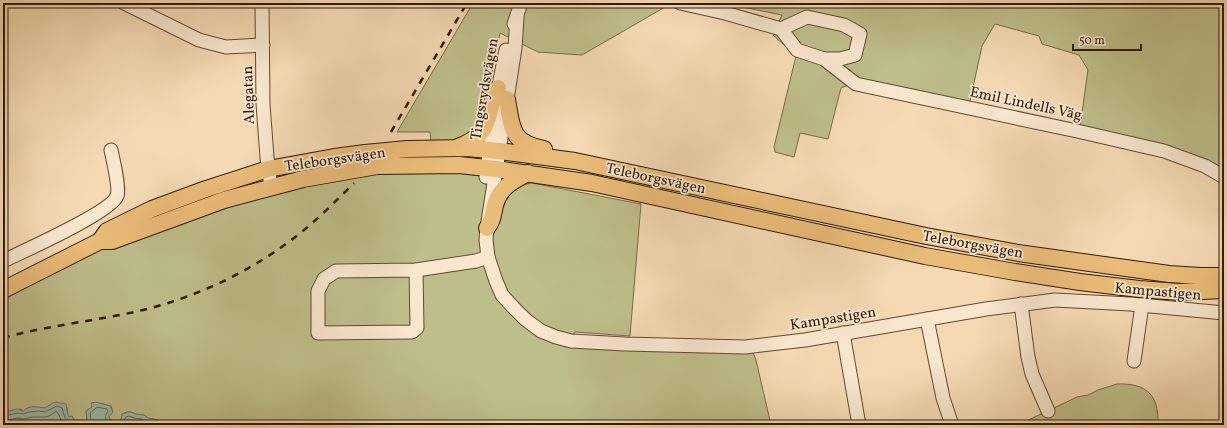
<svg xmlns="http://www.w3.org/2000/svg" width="1227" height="428" viewBox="0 0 1227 428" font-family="Vollkorn,serif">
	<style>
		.green { fill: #bebe8a; stroke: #776c4a }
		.water { fill: #9cbaa8; stroke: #717a69 }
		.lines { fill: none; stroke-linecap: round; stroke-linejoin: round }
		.shore { stroke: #666a59; stroke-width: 1 }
		.minor-casing { stroke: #614a34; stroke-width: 15 }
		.major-casing { stroke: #301a0a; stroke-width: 18 }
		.minor { stroke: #f8e6cd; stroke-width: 13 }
		.major { stroke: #eabc79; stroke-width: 16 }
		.rail { stroke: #301a0a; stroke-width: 2.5; stroke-dasharray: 7 7; stroke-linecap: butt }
		.labels { text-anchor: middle; stroke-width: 3.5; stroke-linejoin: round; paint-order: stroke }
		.street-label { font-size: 15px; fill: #301a0a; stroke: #f8e6cd }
	</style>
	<rect width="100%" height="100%" fill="#f4d9b2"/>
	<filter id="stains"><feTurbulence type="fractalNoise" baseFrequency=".005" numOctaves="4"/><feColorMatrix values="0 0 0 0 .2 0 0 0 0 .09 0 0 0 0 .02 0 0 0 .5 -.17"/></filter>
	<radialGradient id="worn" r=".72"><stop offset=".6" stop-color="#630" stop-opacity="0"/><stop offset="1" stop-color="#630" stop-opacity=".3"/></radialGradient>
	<g class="green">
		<path d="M473 3H672L582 55 538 52 500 33 483 119 466 143 431 144 430 132H397Z"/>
		<path d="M722 3H1224V170C1179 145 1129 136 1080 127L1088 70 1079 55 1042 44 1039 36 995 24 982 46 969 106 856 82 841 88 828 139 800 133 794 157 775 152 774 147 796 56 773 35 782 15Z"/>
		<path d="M496 169 487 228 502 295 556 337 751 347 756 360 771 425H166L162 421 148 418 144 415 135 414 131 412H127L124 413 121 420 115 423 113 421 110 420 109 416 113 412 111 406C105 404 98 403 92 403V407L86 411 87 419 86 423 84 424 74 420 72 416 69 417 68 416 67 407C60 407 52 408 44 408 37 408 30 405 23 411L21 409 10 411 8 410 3 412V300L112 241 316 176Z"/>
		<path d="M532 183 641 204 630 336 575 332 572 337 557 333 526 317 501 283 494 262 492 241 500 206 514 186Z"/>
		<path d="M1117 384C1147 383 1159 395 1158 425H1018L1077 397 1088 395 1098 390Z"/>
	</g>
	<path class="water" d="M56 402 66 404 68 416 69 417 72 416 74 420 83 424 86 423 87 419 86 411 92 407 91 403 96 402 110 406 113 412 109 417 110 420 113 421 115 423 121 420 122 414 126 413 127 412H131L135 414 144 415 148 418 162 421 166 425H3V412L17 409 23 411C29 405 38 407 45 408L53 403Z"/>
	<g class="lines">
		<g class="shore">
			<path d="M3 416 18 413 24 414 29 412 39 411 45 412 57 406 62 408 65 418 75 425"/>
			<path d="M3 421 18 418 24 419 32 417H46L51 415 56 411C61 415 59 421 65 425"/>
			<path d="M89 425 91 420 90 413 97 407 107 409 108 411C104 416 105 422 111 425"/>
			<path d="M121 425 126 417 129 416 134 418 142 419 146 422 156 425"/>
		</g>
		<g class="minor-casing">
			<g id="minor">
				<path d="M124 3 199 40 226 47 263 45"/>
				<path d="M262 3 263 104 267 157 271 187"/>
				<path d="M680 3 725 13 781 29 797 50 824 59 856 84 1077 131 1164 151 1205 166 1224 177"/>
				<path d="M517 17 515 48 487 228 486 240 488 257 496 281 502 295 514 308 526 320 541 331 556 337 571 341 625 344 745 347 805 340 986 309 1055 300 1130 304 1224 313"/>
				<path d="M514 24 521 3"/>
				<path d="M781 29 807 17 844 25 860 34 855 55 840 59H824"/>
				<path d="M486 177 496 100 506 50"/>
				<path d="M3 261C22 252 111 212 117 196 120 187 113 160 111 150"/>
				<path d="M416 270 336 271 324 279 318 291V333L412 332 417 328 416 270 476 261 488 257"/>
				<path d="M1021 304 1028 357 1032 374 1048 411"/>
				<path d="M927 319 943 398 952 425"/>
				<path d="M843 333 859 425"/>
				<path d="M1134 361 1142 305"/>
			</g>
		</g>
		<g class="major-casing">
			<g id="major">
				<path d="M507 99C512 129 511 143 544 149"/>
				<path d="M458 147C495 133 483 117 498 88"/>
				<path d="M487 228C493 221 493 214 495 205 500 187 513 181 528 173"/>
				<path d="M100 241H112L224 200 303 179 377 166 459 165 496 169 592 183 925 256 1015 272 1080 282 1139 289 1179 292 1224 290"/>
				<path d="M3 290 100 241 107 231 152 209 206 189 268 169 334 157 365 153 407 149 467 148 499 151 575 161 926 236 1018 253 1169 274 1200 276H1224"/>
			</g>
		</g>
		<use href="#minor" class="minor"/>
		<use href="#major" class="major"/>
		<g class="rail">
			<path d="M391 132 467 3"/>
			<path d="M3 338C49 325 97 321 143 310 204 295 262 266 310 225 325 212 339 198 354 183"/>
		</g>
	</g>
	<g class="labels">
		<g class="street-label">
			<text transform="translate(484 89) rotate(-80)" y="5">Tingsrydsvägen</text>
			<text transform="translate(248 95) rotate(-92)" y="5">Alegatan</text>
			<text transform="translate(1026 103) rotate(12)" y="5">Emil Lindells Väg</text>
			<text transform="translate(335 159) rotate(-8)" y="5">Teleborgsvägen</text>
			<text transform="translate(656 178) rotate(12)" y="5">Teleborgsvägen</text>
			<text transform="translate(973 244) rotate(10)" y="5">Teleborgsvägen</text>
			<text transform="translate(1158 291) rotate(5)" y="5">Kampastigen</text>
			<text transform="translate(833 318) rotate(-9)" y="5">Kampastigen</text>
		</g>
	</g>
	<rect width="1227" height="428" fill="none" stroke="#f4d9b2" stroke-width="16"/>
	<rect x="4" y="4" width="1219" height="420" fill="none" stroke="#301a0a" stroke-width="2"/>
	<rect x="8" y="8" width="1211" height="412" fill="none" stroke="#301a0a"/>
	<path d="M1073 44v6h68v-6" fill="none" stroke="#301a0a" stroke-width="2"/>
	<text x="1079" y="44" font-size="12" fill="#301a0a" stroke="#f8e6cd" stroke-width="3" paint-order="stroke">50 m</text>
	<rect width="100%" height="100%" filter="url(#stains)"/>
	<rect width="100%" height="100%" fill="url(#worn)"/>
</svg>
